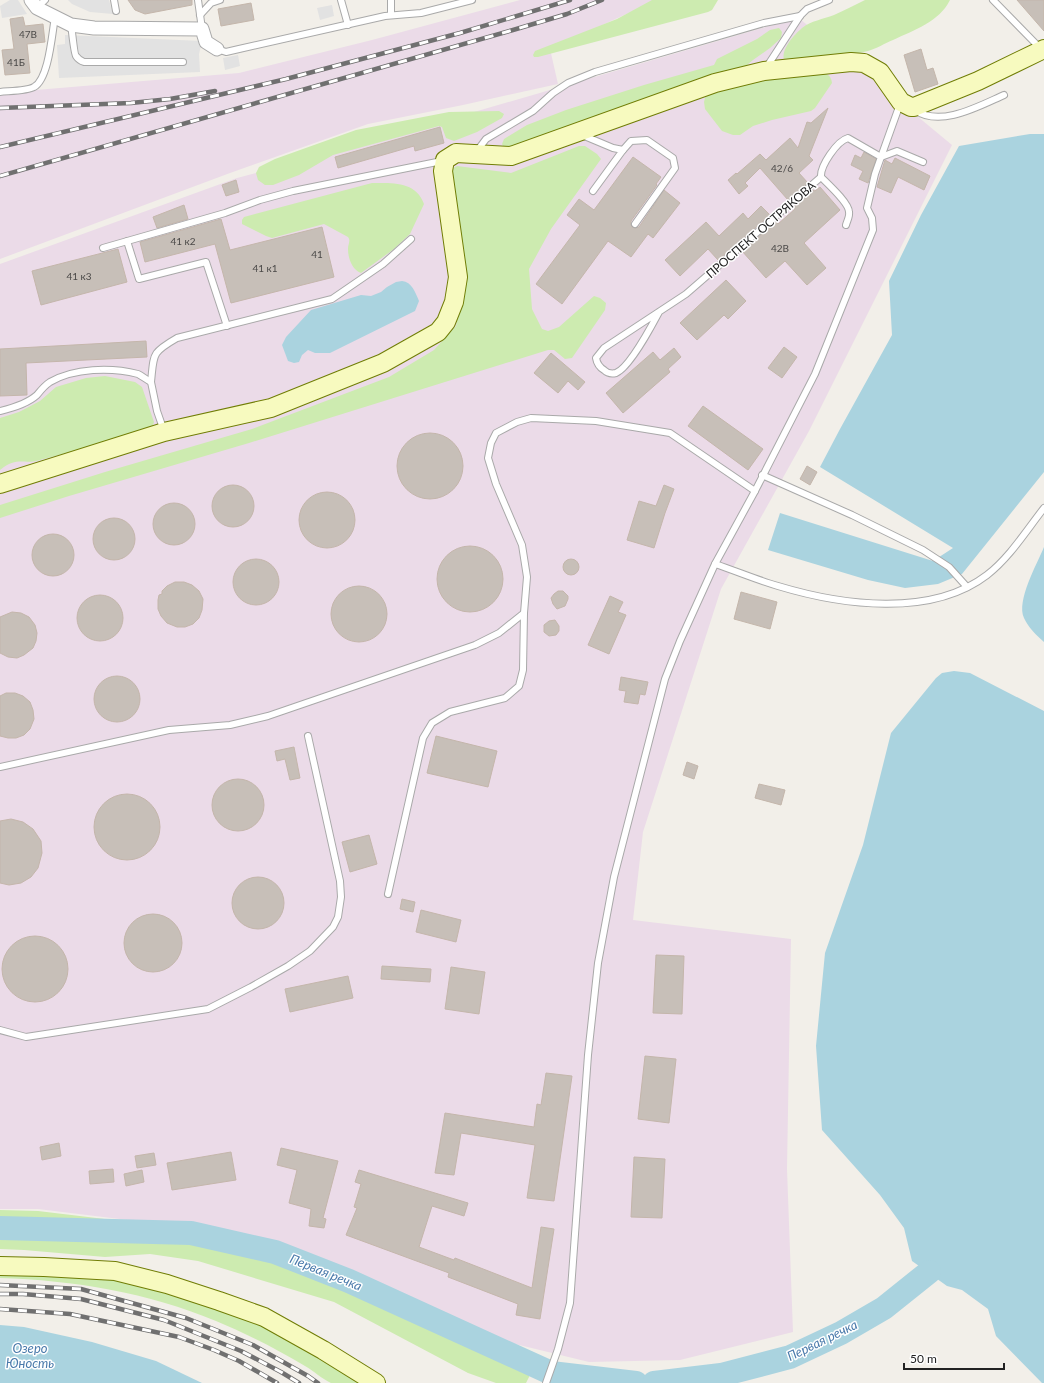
<svg xmlns="http://www.w3.org/2000/svg" width="1044" height="1383" viewBox="0 0 1044 1383" font-family="Lato,sans-serif">
	<style>
		.industrial { fill: #ebdbe8 }
		.grass { fill: #cdebb0 }
		.parking { fill: #e2e2e2 }
		.water { fill: #aad3df }
		.lines { fill: none; stroke-linecap: round; stroke-linejoin: round }
		.river { stroke: #aad3df; stroke-width: 24 }
		.building { fill: #c7bfb8; stroke: #c4b6ab }
		.lane-casing { stroke: #a9a9a9; stroke-width: 8 }
		.street-casing { stroke: #a9a9a9; stroke-width: 15 }
		.secondary-casing { stroke: #707d05; stroke-width: 20 }
		.lane { stroke: #fff; stroke-width: 6 }
		.street { stroke: #fff; stroke-width: 13 }
		.secondary { stroke: #f7fabf; stroke-width: 18 }
		.rail-casing { stroke: #707070; stroke-width: 4.5 }
		.rail { stroke: #fff; stroke-width: 3; stroke-dasharray: 9; stroke-linecap: butt }
		.labels { text-anchor: middle; stroke-width: 3; stroke-linejoin: round; paint-order: stroke }
		.number-label { font-size: 10px; fill: #4b4948 }
		.street-label { font-size: 12px; fill: #222; stroke: #fff }
		.water-label { font-size: 13px; font-style: italic; fill: #4a7aab; stroke: #fff }
	</style>
	<rect width="100%" height="100%" fill="#f2efe9"/>
	<g class="industrial">
		<path d="M520 0H657L550 49 558 84 463 105 368 124 230 173 0 259V93L239 73 372 40Z"/>
		<path d="M800 19 952 145 809 431 721 589 643 832 633 920 791 939 787 1169 793 1332 680 1360 589 1362 486 1337 264 1241 193 1228 38 1209H0V264L237 178 334 153 769 26Z"/>
	</g>
	<g class="grass">
		<path d="M652 0H718L712 10 708 12 538 57H534L533 55 535 51 617 19Z"/>
		<path d="M865 0H950C939 22 914 30 893 40 885 43 876 49 868 51 842 58 814 59 788 62L784 60C781 49 794 35 802 28 811 21 823 19 834 15 845 10 855 5 865 0Z"/>
		<path d="M779 28 782 32 781 38 770 48 753 60 741 70 665 93 589 118 521 149 504 148 502 144 504 139 527 125 566 110 644 85 714 65 717 59 757 39 770 30Z"/>
		<path d="M797 72C808 72 831 67 832 83L815 108 811 111 772 120 753 126 740 135H733L722 131 705 109 704 102 706 94Z"/>
		<path d="M499 111 504 114 502 118 477 132 454 141 446 138 442 127 439 126 333 155 299 175 273 185H265L258 180 256 173 259 167 275 159 356 130 449 112Z"/>
		<path d="M579 146H585L597 154 601 159 551 229 529 269 532 309 542 329 548 331 559 327 594 296 600 298 606 303 605 310 572 358 565 359 554 350H548L249 443 69 496 0 518V505L105 472 252 429 389 377 434 350 456 326 464 285 450 170 457 166 511 173Z"/>
		<path d="M372 183C392 183 416 181 424 204L410 234 394 249 361 273C352 270 348 258 348 249 348 244 351 241 348 237L324 224 272 238 266 236 242 224V220L244 217Z"/>
		<path d="M105 376 135 382 142 387 154 422 152 428C115 440 78 450 40 460 23 465 17 456 0 470V418L19 412 40 401 56 387 86 378Z"/>
		<path d="M0 1210 38 1211 163 1226 266 1242 431 1319 485 1342 528 1359 532 1363 531 1373 526 1383H496L468 1373 334 1302 198 1261 150 1254 105 1257 24 1250 0 1249Z"/>
		<path d="M0 1269 121 1276 261 1320 367 1383C359 1383 337 1383 331 1383 322 1379 314 1371 305 1366 277 1349 247 1334 216 1321 149 1293 73 1280 0 1278Z"/>
	</g>
	<g class="parking">
		<path d="M10 0H18L27 14 2 18 0 6Z"/>
		<path d="M68 0H109L113 14 90 12 72 4Z"/>
		<path d="M332 5 334 16 320 20 317 8Z"/>
		<path d="M65 35 202 41 199 54 200 72 59 78 57 45 65 44Z"/>
		<path d="M238 55 240 66 225 70 223 58Z"/>
	</g>
	<g class="water">
		<path d="M1030 134H1044V472L962 574 938 584 905 588 868 580 768 550 780 513 933 561 953 548 820 467 840 429 892 335 889 281 921 215 959 146Z"/>
		<path d="M402 281C412 282 415 292 419 301L415 311 330 353H315L308 350 302 355 299 362 294 363 288 361 282 345 286 337 311 310 361 295 371 296 381 292 387 287 396 282Z"/>
		<path d="M1044 547V642C1036 635 1028 627 1024 618 1016 601 1037 564 1044 547Z"/>
		<path d="M954 671 970 673 1044 711V1383H1042L996 1336 988 1309 962 1290 947 1286 912 1261 904 1228 880 1195 822 1130 816 1046 825 953 863 845 891 733 936 678 942 673Z"/>
		<path d="M0 1325 24 1327 92 1342 156 1361 202 1383H0Z"/>
	</g>
	<g class="lines">
		<g class="river">
			<path d="M0 1228 191 1233 275 1252 349 1281 551 1373 636 1383"/>
			<path d="M654 1383 721 1375 790 1357 841 1333 884 1308 929 1272"/>
		</g>
	</g>
	<g class="building">
		<path d="M128 0H192V5L145 14 135 10Z"/>
		<path d="M1017 0H1044V31Z"/>
		<path d="M251 3 254 20 221 26 218 9Z"/>
		<path d="M23 17 25 26 43 24 45 42 27 44 30 73 5 75 2 50 14 49 10 19Z"/>
		<path d="M921 49 927 70 933 68 938 84 915 92 904 55Z"/>
		<path d="M828 108 809 156 813 160 799 173 808 183 788 200 760 168 745 183 748 186 739 194 728 180 736 173 737 174 760 154 766 160 790 138 798 148 807 122 811 123Z"/>
		<path d="M440 127 444 143 415 151 414 146 338 168 335 157Z"/>
		<path d="M864 152 876 159 868 183 859 179 863 171 851 165 855 155 861 158Z"/>
		<path d="M633 157 661 177 656 184 657 185 631 221V224L632 227 635 228 639 227 664 190 680 203 653 238 648 234 631 257 608 241 562 304 536 284 580 225 567 215 579 199 594 210Z"/>
		<path d="M895 158 930 176 924 190 898 177 891 193 877 187 885 160 892 164Z"/>
		<path d="M236 180 239 192 226 196 222 185Z"/>
		<path d="M820 187 840 210 804 243 826 268 807 285 785 261 766 278 742 251 776 222 778 224 795 209 794 207 813 190 815 191Z"/>
		<path d="M184 205 188 219 157 228 153 217Z"/>
		<path d="M761 206 770 215 718 260 708 249 680 276 665 260 706 222 719 236 743 213 748 219Z"/>
		<path d="M221 219 230 250 322 227 334 277 231 303 215 244 145 262 140 242Z"/>
		<path d="M118 249 127 282 41 305 32 271Z"/>
		<path d="M726 280 746 301 728 319 724 315 697 340 680 323Z"/>
		<path d="M146 341 147 357 26 363 27 395 0 396V349Z"/>
		<path d="M784 347 797 357 782 378 768 368Z"/>
		<path d="M674 348 681 357 668 369 670 372 623 413 606 393 653 352 660 360Z"/>
		<path d="M551 353 585 382 578 390 568 381 558 393 534 373Z"/>
		<path d="M703 406 763 449 748 470 688 426Z"/>
		<circle cx="430" cy="466" r="33"/>
		<path d="M807 466 817 472 810 485 800 479Z"/>
		<path d="M664 485 674 489 665 513 654 548 627 540 639 501 656 506Z"/>
		<circle cx="233" cy="506" r="21"/>
		<circle cx="327" cy="520" r="28"/>
		<circle cx="174" cy="524" r="21"/>
		<circle cx="114" cy="539" r="21"/>
		<circle cx="53" cy="555" r="21"/>
		<circle cx="470" cy="579" r="33"/>
		<circle cx="571" cy="567" r="8"/>
		<circle cx="256" cy="582" r="23"/>
		<path d="M175 582H184L192 585 199 591 203 599 202 610 199 618 193 624 185 627H177L167 623 161 616 158 609V600L159 595 162 594V591L167 586Z"/>
		<circle cx="359" cy="614" r="28"/>
		<path d="M558 591H563L568 596V599L565 606 557 609 553 604 551 598 554 594Z"/>
		<path d="M741 592 777 602 770 629 734 619Z"/>
		<circle cx="100" cy="618" r="23"/>
		<path d="M610 596 623 602 618 612 626 615 609 654 588 645Z"/>
		<path d="M12 612 21 613 29 617 35 625 37 633 36 641 33 648 24 655 17 658 8 657 0 653V617Z"/>
		<path d="M555 620 559 626V631L556 635 549 636 544 632V625L549 621Z"/>
		<circle cx="117" cy="699" r="23"/>
		<path d="M621 677 648 682 645 695 640 694 638 704 624 702 626 691 619 690Z"/>
		<path d="M6 693H15L23 696 30 702 33 710 34 719 30 729 24 735 16 738H8L0 736V696Z"/>
		<path d="M436 736 497 751 488 787 427 773Z"/>
		<path d="M294 747 300 778 290 780 285 759 277 761 275 751Z"/>
		<path d="M687 762 698 766 694 779 683 775Z"/>
		<circle cx="238" cy="805" r="26"/>
		<path d="M759 784 785 790 781 805 755 798Z"/>
		<circle cx="127" cy="827" r="33"/>
		<path d="M11 819 23 822 33 829 41 841 42 853 38 868 31 877 21 883 9 885 0 883V821Z"/>
		<path d="M369 835 377 864 350 872 342 842Z"/>
		<circle cx="258" cy="903" r="26"/>
		<path d="M402 899 415 902 413 912 400 909Z"/>
		<path d="M421 910 461 920 456 942 416 932Z"/>
		<circle cx="153" cy="943" r="29"/>
		<circle cx="35" cy="969" r="33"/>
		<path d="M656 955 684 956 682 1014 653 1013Z"/>
		<path d="M382 966 431 969 430 982 381 979Z"/>
		<path d="M451 967 485 972 479 1014 445 1009Z"/>
		<path d="M348 976 353 998 290 1012 285 989Z"/>
		<path d="M645 1056 676 1059 669 1123 638 1119Z"/>
		<path d="M546 1073 572 1076 554 1201 527 1198 535 1145 461 1133 454 1175 435 1173 445 1113 534 1127 537 1104 541 1105Z"/>
		<path d="M59 1143 61 1156 42 1160 40 1147Z"/>
		<path d="M281 1148 338 1161 323 1218 326 1219 324 1228 309 1226 311 1209 289 1203 297 1170 277 1165Z"/>
		<path d="M231 1152 236 1180 172 1190 167 1163Z"/>
		<path d="M154 1153 156 1165 137 1168 135 1156Z"/>
		<path d="M634 1157 665 1159 662 1218 631 1217Z"/>
		<path d="M113 1169 114 1182 90 1184 89 1171Z"/>
		<path d="M142 1170 144 1182 126 1186 124 1174Z"/>
		<path d="M359 1170 468 1203 464 1216 432 1206 419 1247 454 1260 455 1258 532 1288 541 1227 554 1229 540 1319 516 1315 518 1304 448 1277 449 1273 346 1235 357 1208 354 1207 361 1184 355 1182Z"/>
	</g>
	<g class="lines">
		<g class="lane-casing">
			<g id="lane">
				<path d="M114 0 116 11"/>
				<path d="M198 0 202 29"/>
				<path d="M341 0 348 25"/>
				<path d="M391 0V14"/>
				<path d="M993 0 1041 49"/>
				<path d="M37 8 45 0"/>
				<path d="M200 15 211 3 220 0"/>
				<path d="M71 25C72 30 74 54 76 56 78 59 81 61 84 62H183"/>
				<path d="M217 49 226 52 239 49 385 16 421 13 472 0"/>
				<path d="M766 68 800 16 807 9 829 0"/>
				<path d="M0 92C9 91 27 91 34 87 49 79 52 33 55 17"/>
				<path d="M915 110C940 128 979 106 1004 95"/>
				<path d="M582 135 613 148 623 150 593 191"/>
				<path d="M623 150 631 141 647 140 673 158 675 168 635 224"/>
				<path d="M477 151 486 139 533 111 553 93 568 83 595 72 764 23 800 16"/>
				<path d="M881 157 900 104"/>
				<path d="M881 157 897 151 923 162"/>
				<path d="M821 177C828 184 849 203 849 212 850 216 847 221 846 225"/>
				<path d="M127 241 139 279 206 262 227 326"/>
				<path d="M103 248 225 213 260 200 293 191 442 161"/>
				<path d="M151 382C154 354 151 353 177 338L332 299 383 264 411 239"/>
				<path d="M0 411C13 408 27 404 37 395 41 390 44 386 50 382 74 368 111 367 138 374 142 376 147 380 151 382L157 411 164 431"/>
				<path d="M762 475 852 515 923 550 949 567 967 587"/>
				<path d="M715 564C736 571 757 580 778 586 841 605 931 618 987 575 1010 557 1026 531 1044 508"/>
				<path d="M0 767 169 730 230 725 268 716 475 645 499 633 524 613 527 577 522 545 496 484 488 458 491 443 496 433 517 422 531 418 596 421 670 433 755 491"/>
				<path d="M388 894 423 738 432 723 450 712 505 698 519 686 523 670 524 613"/>
				<path d="M0 1030 26 1037 208 1009 251 987 288 966 310 951 333 927 338 917 341 897 340 881 308 736"/>
				<path d="M546 1383 558 1349 570 1303 588 1055 598 963 614 877 665 679 680 641 715 564 755 491 815 374 873 230 872 218 867 208 875 174 881 157 848 138C837 141 820 166 821 177L686 294 604 348 596 358C597 364 599 367 604 370 607 373 612 374 616 373 630 367 651 327 659 312"/>
			</g>
		</g>
		<g class="street-casing">
			<path id="street" d="M31 0 37 8 71 25 94 28 202 29 206 42 217 49"/>
		</g>
		<g class="secondary-casing">
			<g id="secondary">
				<path d="M0 484 164 432 271 408 383 363 438 332 446 322 454 302 458 277 443 171 445 160 456 153 511 156 715 83 764 71 851 62 864 63 880 72 901 102 911 107H914L978 81 1044 49"/>
				<path d="M0 1266 44 1267 115 1271 167 1284 219 1301 264 1317 323 1350 376 1383"/>
			</g>
		</g>
		<use href="#lane" class="lane"/>
		<use href="#street" class="street"/>
		<use href="#secondary" class="secondary"/>
		<g class="rail-casing">
			<g id="rail">
				<path d="M0 108 131 103 170 99 215 91"/>
				<path d="M0 147 286 79 460 33 570 0"/>
				<path d="M0 176 513 30 567 14 602 0"/>
				<path d="M0 1285 81 1289 186 1318 253 1345 308 1376 318 1383"/>
				<path d="M0 1294H23L81 1299 164 1320 241 1351 281 1372 299 1383"/>
				<path d="M0 1309 70 1314 179 1337 214 1350 239 1361 277 1383"/>
			</g>
		</g>
		<use href="#rail" class="rail"/>
	</g>
	<g class="labels">
		<g class="number-label">
			<text x="28" y="38">47В</text>
			<text x="16" y="66">41Б</text>
			<text x="782" y="172">42/6</text>
			<text x="183" y="245">41 к2</text>
			<text x="780" y="252">42В</text>
			<text x="317" y="258">41</text>
			<text x="265" y="272">41 к1</text>
			<text x="79" y="280">41 к3</text>
		</g>
		<g class="street-label">
			<text transform="translate(761 230) rotate(-41)" y="4">ПРОСПЕКТ ОСТРЯКОВА</text>
		</g>
		<g class="water-label">
			<text transform="translate(326 1272) rotate(22)" y="5">Первая речка</text>
			<text transform="translate(822 1340) rotate(-26)" y="5">Первая речка</text>
			<text x="30" y="1353">Озеро<tspan x="30" dy="15">Юность</tspan></text>
		</g>
	</g>
	<path d="M904 1363v6h100v-6" fill="none" stroke="#222222" stroke-width="2"/>
	<text x="910" y="1363" font-size="12" fill="#222222" stroke="#ffffff" stroke-width="3" paint-order="stroke">50 m</text>
</svg>
